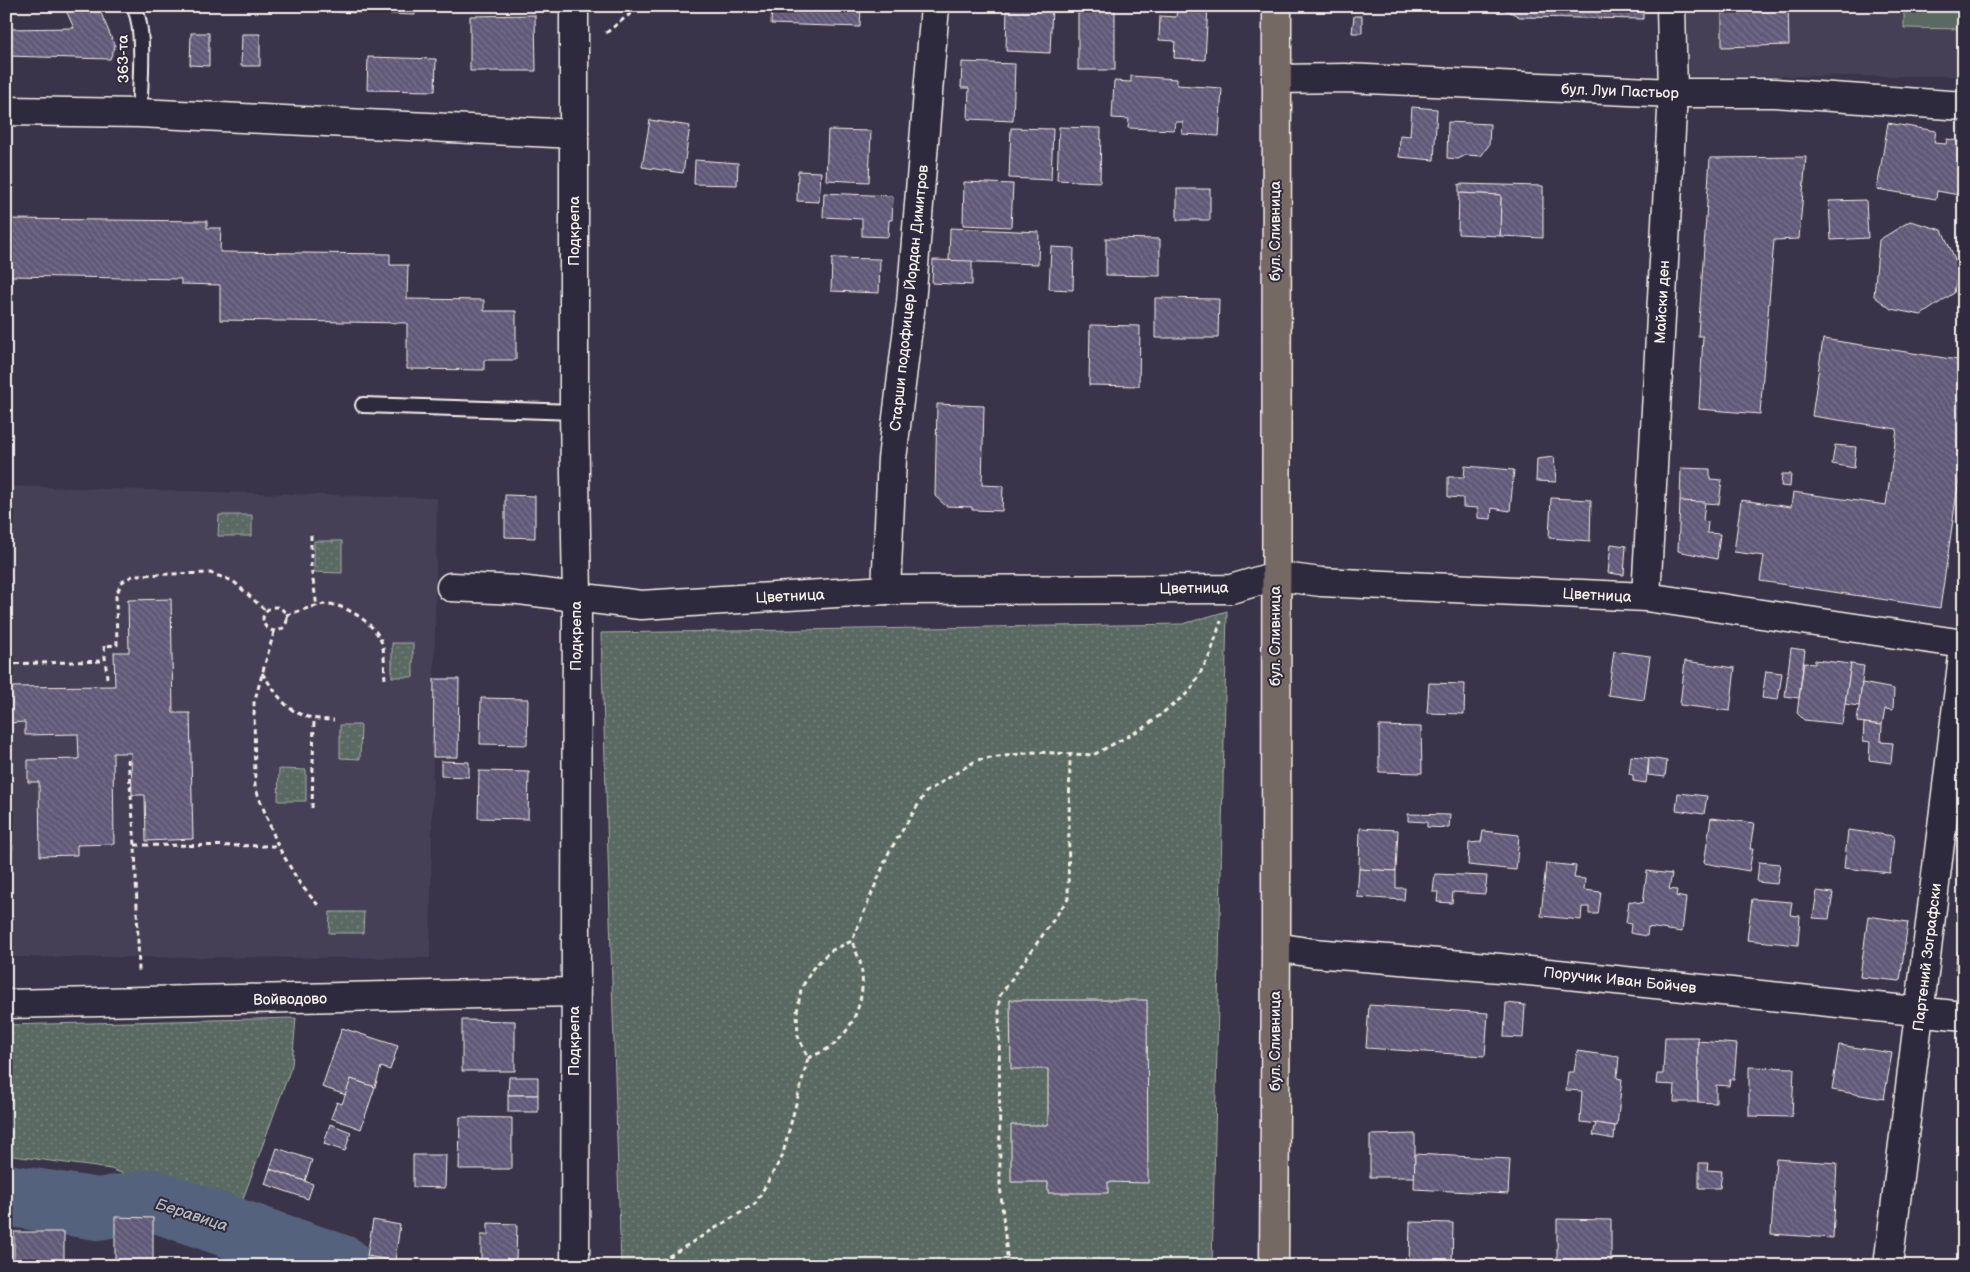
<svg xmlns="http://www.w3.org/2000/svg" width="1970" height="1272" viewBox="0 0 1970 1272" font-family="'Balsamiq Sans',sans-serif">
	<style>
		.built { fill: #453f57 }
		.green { fill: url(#green-dots); stroke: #a7aea6 }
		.pitch { fill: #5a6b63; stroke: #a7aea6 }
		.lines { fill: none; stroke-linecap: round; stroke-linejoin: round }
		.river { stroke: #54627d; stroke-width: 62 }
		.building { fill: url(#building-back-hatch); stroke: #f4f1e8 }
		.lane-casing { stroke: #f4f1e8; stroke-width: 18 }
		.street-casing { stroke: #f4f1e8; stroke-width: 31 }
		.primary-casing { stroke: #f4f1e8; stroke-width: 31 }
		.path { stroke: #f4f1e8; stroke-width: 3; stroke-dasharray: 5 4; stroke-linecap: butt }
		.lane { stroke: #2f2a3d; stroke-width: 14 }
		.street { stroke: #2f2a3d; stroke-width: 28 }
		.primary { stroke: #756964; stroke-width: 28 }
		.labels { text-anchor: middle; stroke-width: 4; stroke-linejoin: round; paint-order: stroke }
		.street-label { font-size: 15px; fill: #f4f1e8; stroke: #2f2a3d }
		.water-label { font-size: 16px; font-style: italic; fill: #b4b8bd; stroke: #2f2a3d }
	</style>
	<defs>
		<pattern id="green-dots" width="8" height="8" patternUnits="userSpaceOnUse" patternTransform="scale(1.25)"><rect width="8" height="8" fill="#5a6b63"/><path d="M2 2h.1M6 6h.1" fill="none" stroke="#728179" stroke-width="1.8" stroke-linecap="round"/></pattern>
		<pattern id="building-back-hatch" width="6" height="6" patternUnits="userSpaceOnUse" patternTransform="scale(1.25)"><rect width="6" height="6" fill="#615a78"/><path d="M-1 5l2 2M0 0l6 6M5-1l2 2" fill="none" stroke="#78728b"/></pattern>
	</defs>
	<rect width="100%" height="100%" fill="#393449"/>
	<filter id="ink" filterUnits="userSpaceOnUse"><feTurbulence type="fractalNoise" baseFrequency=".02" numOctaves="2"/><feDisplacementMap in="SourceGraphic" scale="10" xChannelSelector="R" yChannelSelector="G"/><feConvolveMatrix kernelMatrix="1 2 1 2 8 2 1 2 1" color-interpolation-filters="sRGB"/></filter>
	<g filter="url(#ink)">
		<g class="built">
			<path d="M1687 6H1964V76H1689Z"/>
			<path d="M6 486 437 498 430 958 6 957Z"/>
		</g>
		<g class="green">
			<path d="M219 515H252V536H218Z"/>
			<path d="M314 541H342V573L314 572Z"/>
			<path d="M1227 611 1212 1266H621L601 633 1183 624Z"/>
			<rect x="392" y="643" width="21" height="34"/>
			<path d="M340 725H361L360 759 340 758Z"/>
			<path d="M279 769 306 770V801H278Z"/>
			<path d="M330 912H364L363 933H329Z"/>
			<path d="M296 1018 292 1065 236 1218 111 1169 6 1155V1025Z"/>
		</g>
		<path class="pitch" d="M1904 6H1964V29L1904 28Z"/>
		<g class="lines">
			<path class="river" d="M6 1195 98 1209 152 1200 342 1266"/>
		</g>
		<g class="building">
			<path d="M64 6H98L115 46 110 59 6 56V29L74 28Z"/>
			<path d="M338 6H415V15L338 12Z"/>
			<path d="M772 6H861L860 27 771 24Z"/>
			<path d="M1007 6H1052L1050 53 1006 51Z"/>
			<rect x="1078" y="6" width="37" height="64"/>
			<path d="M1177 6H1208L1205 60 1174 58 1175 41 1159 40 1160 16 1176 17Z"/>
			<path d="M1498 6H1643V19L1520 17Z"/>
			<path d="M1722 6H1788L1789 45 1722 47Z"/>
			<path d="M535 15 536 71H470V16Z"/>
			<path d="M1354 16H1362V33H1352Z"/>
			<path d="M191 33H209V66L190 65Z"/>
			<path d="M242 34H260V66H241Z"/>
			<path d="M368 57 436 59 435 91 367 90Z"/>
			<path d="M962 62 1015 64 1013 121 968 119 969 88H961Z"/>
			<path d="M1131 76 1177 79V85L1222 88 1219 136 1182 134 1183 122H1175L1174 130 1128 128 1129 119 1112 118 1114 81 1131 82Z"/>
			<path d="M1412 107 1437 109 1434 160 1399 157 1400 135 1410 136Z"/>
			<path d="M650 120 690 126 683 173 642 167Z"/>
			<path d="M1448 122 1490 124 1489 145 1481 156 1466 155 1458 159 1447 158Z"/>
			<path d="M1888 123 1936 131 1934 143 1946 144 1947 139 1964 142V196L1937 191 1936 199 1877 189Z"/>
			<path d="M1059 127 1101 128 1100 182 1057 180Z"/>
			<path d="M1011 128 1053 129 1051 180 1009 178Z"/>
			<path d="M828 130 871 131 869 182 826 180Z"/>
			<path d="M1806 157 1799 239 1774 240 1760 414 1699 409 1703 336H1698L1710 158Z"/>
			<path d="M695 160 738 163 737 185 694 184Z"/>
			<path d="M798 171 821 172 819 202 797 201Z"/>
			<path d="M964 182 1013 184 1011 227 963 225Z"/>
			<path d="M1459 184 1543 186V238L1500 236 1501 195 1459 193Z"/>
			<rect x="1177" y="189" width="33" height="31"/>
			<path d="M824 193 893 196 892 220H889L888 237 862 236V219L823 217Z"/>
			<path d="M1459 193 1501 195 1500 236 1458 234Z"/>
			<path d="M1866 200 1868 238 1831 240 1829 201Z"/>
			<path d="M6 219 207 221V228H221L220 252 390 254V265H408L407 299 484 300V311H516V360H484V370L407 369V323L220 320V285L181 284V279L10 276V284H6Z"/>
			<path d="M1910 221 1942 230 1959 268 1954 293 1921 315 1891 309 1874 296 1879 240Z"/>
			<path d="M950 228 1039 232 1038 264 949 261Z"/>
			<path d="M1106 238 1160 239V276L1106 275Z"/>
			<path d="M1051 247 1074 248 1073 290 1049 289Z"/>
			<path d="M832 258 880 259 879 293 831 291Z"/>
			<path d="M933 260 972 261V285L932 283Z"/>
			<path d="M1155 298 1219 299 1218 338H1155Z"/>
			<path d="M1090 325 1140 326 1139 386 1089 385Z"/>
			<path d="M1823 339 1964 361V445L1940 608 1760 581 1764 556 1734 552 1741 500 1791 507 1793 492 1886 505 1897 429 1812 416Z"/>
			<path d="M937 404 984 406 982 485 1003 486 1002 511 972 510V507L946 506 935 496Z"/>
			<path d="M1835 445 1856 447 1854 468 1832 464Z"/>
			<path d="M1554 457 1556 482 1536 481 1537 459Z"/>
			<path d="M1465 466 1514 470 1510 511 1492 508 1491 519 1478 518V508L1463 507V498L1448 497V477H1464Z"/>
			<path d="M1681 468 1710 469V479L1722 480 1719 504 1680 501Z"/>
			<path d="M1782 474H1791L1790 487 1781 486Z"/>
			<path d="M505 495 535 496V538L505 537Z"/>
			<path d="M1551 498 1591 500 1590 541 1549 538Z"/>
			<path d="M1680 501 1705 502 1703 521 1708 522 1707 533 1720 534 1717 559 1678 551Z"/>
			<path d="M1611 544 1626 546 1624 575 1608 573Z"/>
			<path d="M171 599 173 713H190L193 839 146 841 145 795H132L131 753H113L114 844 77 845V855L40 856 39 782H28V760L79 759 78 734 25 735V722L6 723V687L115 686 114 652H129L128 600Z"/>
			<path d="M1791 648 1805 650 1799 698 1785 696Z"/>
			<path d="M1614 651 1650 656 1644 700 1608 695Z"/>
			<path d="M1815 660 1851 664 1842 724 1804 720 1797 713 1804 663 1815 664Z"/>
			<path d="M1685 661 1735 668 1730 711 1680 705Z"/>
			<path d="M1851 664 1864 666 1859 706 1845 704Z"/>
			<path d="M1766 671 1782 673 1778 700 1762 698Z"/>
			<path d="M434 679H459L458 757H433Z"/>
			<path d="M1429 683 1465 684 1464 714 1427 713Z"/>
			<path d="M1862 683 1894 689 1893 710 1885 709 1882 725 1857 722Z"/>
			<path d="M481 698 528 699 527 745 480 744Z"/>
			<path d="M1864 723 1882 725 1881 742 1893 743 1891 763 1869 760 1870 742 1863 741Z"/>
			<path d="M1379 726 1421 727 1422 773 1379 772Z"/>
			<path d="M1631 756 1649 758 1646 783 1633 781V775L1629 774Z"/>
			<path d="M1649 758 1667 761 1665 777 1648 775Z"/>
			<path d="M441 761 469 762V777L441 776Z"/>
			<path d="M479 771 529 772 528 819 478 818Z"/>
			<path d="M1678 793 1707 796 1704 814 1676 810Z"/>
			<path d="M1408 814 1450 815 1449 828 1427 827V822L1408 821Z"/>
			<path d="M1711 818 1754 823 1750 849H1753L1749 871 1704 863Z"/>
			<path d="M1360 828 1398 830 1396 871 1359 869Z"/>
			<path d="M1848 830 1894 836 1890 873 1844 868Z"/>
			<path d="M1483 831 1519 835 1516 870 1468 865 1469 843 1481 842Z"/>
			<path d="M6 845H13L12 856H6Z"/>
			<path d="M1759 862 1780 864 1777 884 1757 882Z"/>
			<path d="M1546 863 1576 866 1574 878 1585 879 1584 890 1601 892 1598 914H1589V907H1582L1581 920 1541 916Z"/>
			<path d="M1359 869 1396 871V888H1405L1404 900 1357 897Z"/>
			<path d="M1647 871 1672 874 1669 889 1677 890 1676 896 1686 898 1682 932 1648 927 1647 936 1630 933 1631 924 1626 923 1629 901 1643 903Z"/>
			<path d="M1435 874 1487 876 1485 894 1453 892 1452 903 1437 902 1438 892H1433Z"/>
			<path d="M1817 891 1833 893 1829 919 1813 918Z"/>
			<path d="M1752 899 1792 902 1790 915 1800 916 1798 945 1747 940Z"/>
			<path d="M1964 915V971L1955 969Z"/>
			<path d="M1868 916 1908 922 1900 981 1860 977Z"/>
			<path d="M1010 1000H1147L1148 1183 1108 1182V1193H1048V1182H1011V1125H1048V1069H1011Z"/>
			<path d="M1506 1003 1525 1005 1523 1038 1504 1037Z"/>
			<path d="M1369 1005 1488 1013 1485 1056 1366 1048Z"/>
			<path d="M462 1020 515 1021V1071H462Z"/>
			<path d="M342 1028 398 1046 390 1070 381 1067 375 1087 351 1079 346 1095 322 1087Z"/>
			<path d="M1665 1037H1698V1102H1674L1675 1085 1656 1084 1657 1074H1663Z"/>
			<path d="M1698 1041 1737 1044 1734 1079H1730L1729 1086 1716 1085V1103L1698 1102Z"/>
			<path d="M1839 1045 1892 1053 1884 1099 1832 1090Z"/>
			<path d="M1577 1051 1619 1057 1617 1078 1622 1079 1617 1126 1580 1122 1582 1091 1566 1090 1568 1072H1574Z"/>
			<path d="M1749 1067 1794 1068 1792 1117 1749 1116Z"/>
			<path d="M509 1077H538V1095H508Z"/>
			<path d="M351 1079 375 1087 361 1129 331 1118 337 1102 342 1104Z"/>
			<rect x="508" y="1095" width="30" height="17"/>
			<path d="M1964 1096V1145L1958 1144Z"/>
			<path d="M460 1117 512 1118V1169H459Z"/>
			<path d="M1596 1123 1615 1126 1614 1139 1593 1135Z"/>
			<path d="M330 1124 351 1132 345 1151 324 1144Z"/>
			<path d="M1415 1134V1177H1370V1135Z"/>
			<path d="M277 1148 312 1160 305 1181 270 1169Z"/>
			<path d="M1415 1154 1510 1159 1508 1194 1414 1189Z"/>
			<path d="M413 1155H446L445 1188 413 1187Z"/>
			<path d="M1776 1159 1837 1163 1833 1238 1771 1234Z"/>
			<path d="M1699 1163H1708L1707 1170 1722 1171 1720 1188H1699Z"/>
			<path d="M270 1169 313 1184 308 1199 265 1184Z"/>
			<path d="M1962 1173H1964V1199L1960 1198Z"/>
			<path d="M115 1217 153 1218V1266H115Z"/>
			<path d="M1557 1219 1611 1220V1266H1557Z"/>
			<path d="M373 1220 400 1225 395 1261 367 1256Z"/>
			<path d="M1410 1222 1453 1223 1452 1266 1409 1265Z"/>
			<path d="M488 1223 517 1224 516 1260 481 1259V1235H488Z"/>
			<rect x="14" y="1232" width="50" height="34"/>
			<rect x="456" y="1259" width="52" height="7"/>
		</g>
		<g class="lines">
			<g class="lane-casing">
				<g id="lane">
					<path d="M133 6C146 24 140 89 139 113"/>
					<path d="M363 405 574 412"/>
				</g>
			</g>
			<g class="street-casing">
				<g id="street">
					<path d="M574 6V412L577 598 575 1266"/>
					<path d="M1276 79 1345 78 1673 93H1774L1964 106"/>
					<path d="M6 111 139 113 574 134"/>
					<path d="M451 587 519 590 641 605 886 590 1231 589 1275 576 1321 582 1646 597 1964 644"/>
					<path d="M886 590 892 459 911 303 935 6"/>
					<path d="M1646 597 1673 93 1671 6"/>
					<path d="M1276 947 1313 953 1500 968 1964 1016"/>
					<path d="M6 1004 574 992"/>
					<path d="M1888 1266 1964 648"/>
				</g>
			</g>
			<g class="primary-casing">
				<path id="primary" d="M1274 1266 1276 947 1277 6"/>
			</g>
			<g class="path">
				<path d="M606 33 640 6"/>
				<path d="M311 535V567L317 607"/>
				<circle cx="275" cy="619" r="12"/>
				<path d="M286 615C297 612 318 604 328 604 347 605 378 626 382 644 385 655 384 668 385 679"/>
				<path d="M274 632 254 703 255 787 278 846 300 884 318 905"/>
				<path d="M6 664 105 661"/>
				<path d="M262 673C285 706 291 719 334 720"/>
				<path d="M107 678 104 646 117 645 116 595 122 582 134 575 210 573 233 581 266 611"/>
				<path d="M128 759 135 845 139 971"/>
				<path d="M312 808 314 720"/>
				<path d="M135 845 278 846"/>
				<path d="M808 1058C815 1055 822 1052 829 1048 855 1030 868 993 860 962 858 955 854 948 852 941"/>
				<path d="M653 1266 755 1204 782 1157 808 1058 798 1036 797 1012 801 989 813 968 830 951 852 941 889 852 926 792 977 760 1034 752 1093 755 1145 727 1190 691 1210 655 1221 621"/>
				<path d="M1008 1266 1000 1185 999 997 1068 899 1070 754"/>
			</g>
			<use href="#lane" class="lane"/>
			<use href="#street" class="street"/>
			<use href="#primary" class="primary"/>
		</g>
	</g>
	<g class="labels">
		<g class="street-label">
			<text transform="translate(123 59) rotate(-91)" y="5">363-та</text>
			<text transform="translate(1620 91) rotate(2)" y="5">бул. Луи Пастьор</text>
			<text transform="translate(574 231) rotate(-90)" y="5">Подкрепа</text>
			<text transform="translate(1275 231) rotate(-90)" y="5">бул. Сливница</text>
			<text transform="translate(909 298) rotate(-84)" y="5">Старши подофицер Йордан Димитров</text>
			<text transform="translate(1662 302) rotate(-87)" y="5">Майски ден</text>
			<text transform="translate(1194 588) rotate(-1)" y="5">Цветница</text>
			<text transform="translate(1597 595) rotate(3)" y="5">Цветница</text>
			<text transform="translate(790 596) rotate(-3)" y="5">Цветница</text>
			<text transform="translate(576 636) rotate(-90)" y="5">Подкрепа</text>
			<text transform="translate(1275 636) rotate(-90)" y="5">бул. Сливница</text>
			<text transform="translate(1927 957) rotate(-83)" y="5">Партений Зографски</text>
			<text transform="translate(1620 980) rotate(6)" y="5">Поручик Иван Бойчев</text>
			<text transform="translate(290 999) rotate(-1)" y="5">Войводово</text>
			<text transform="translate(574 1041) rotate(-90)" y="5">Подкрепа</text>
			<text transform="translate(1275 1041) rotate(-90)" y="5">бул. Сливница</text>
		</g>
		<g class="water-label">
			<text transform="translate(192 1214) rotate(18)" y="6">Беравица</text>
		</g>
	</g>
	<rect width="1970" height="1272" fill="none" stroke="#2f2a3d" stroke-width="25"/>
	<rect x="12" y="12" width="1945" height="1247" fill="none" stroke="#f4f1e8" stroke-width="2" filter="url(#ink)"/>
</svg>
